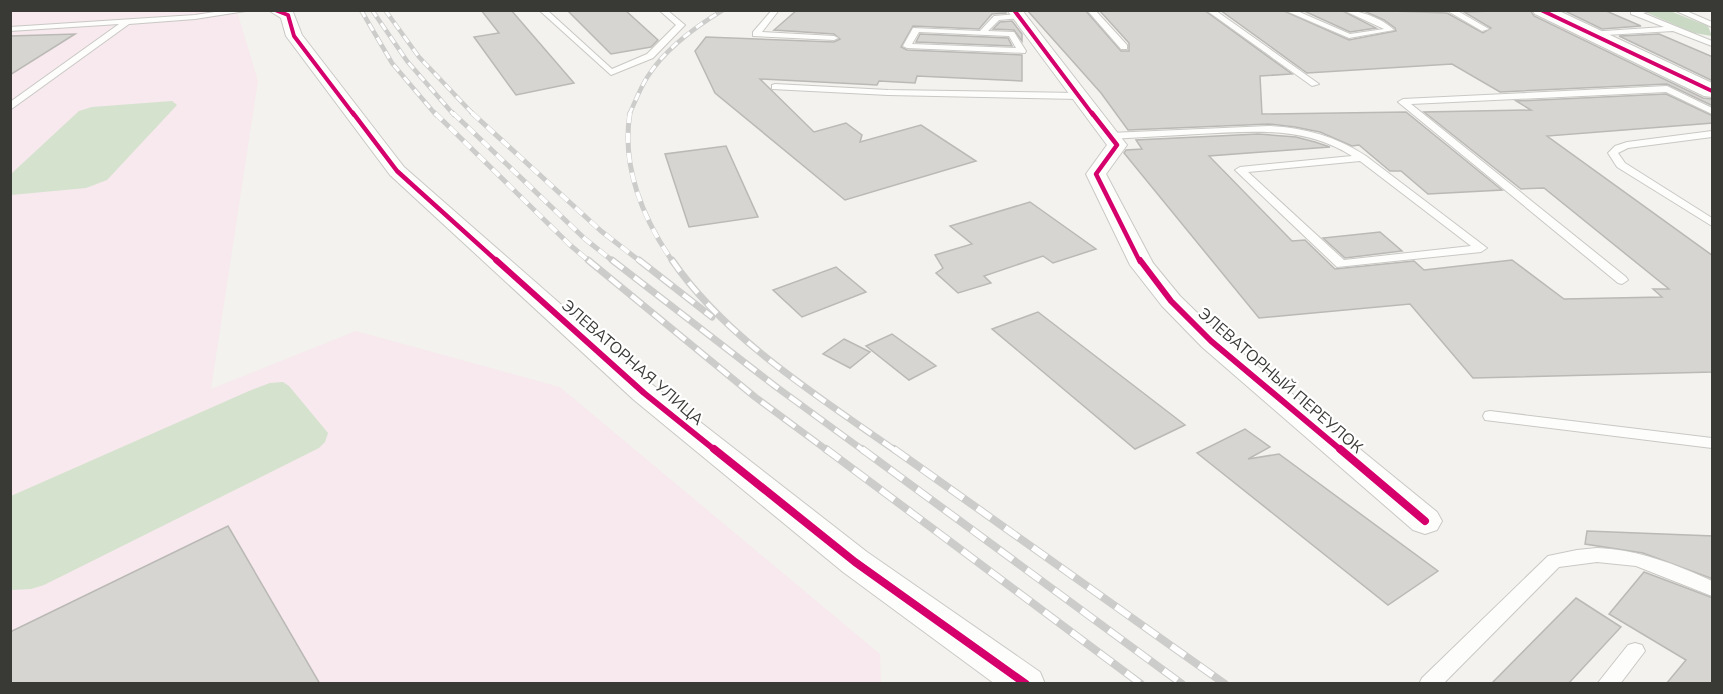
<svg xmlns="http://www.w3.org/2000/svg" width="1723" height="694" viewBox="0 0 1723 694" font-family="'Nunito Sans',sans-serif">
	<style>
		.education { fill: #f7e9ed }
		.green { fill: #d4e2ce }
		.forest { fill: #cad9c3 }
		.building { fill: #d6d5d2; stroke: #bab9b6; stroke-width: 1.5 }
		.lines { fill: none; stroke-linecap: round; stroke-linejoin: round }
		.service-casing { stroke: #c9c8c5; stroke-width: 2 }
		.minor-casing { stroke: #c9c8c5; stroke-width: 2 }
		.tertiary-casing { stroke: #c9c8c5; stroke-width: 2 }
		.service { fill: #fdfdfc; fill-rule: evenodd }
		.minor { fill: #fdfdfc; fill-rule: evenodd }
		.tertiary { fill: #fdfdfc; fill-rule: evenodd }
		.rail-far3-casing { stroke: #cccccb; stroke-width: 4.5 }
		.rail-far2-casing { stroke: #cccccb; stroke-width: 5 }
		.rail-far1-casing { stroke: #cccccb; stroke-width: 7 }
		.rail-casing { stroke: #cccccb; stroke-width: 8 }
		.rail-far3 { stroke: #fff; stroke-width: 3; stroke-dasharray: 8; stroke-linecap: butt }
		.rail-far2 { stroke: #fff; stroke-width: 4; stroke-dasharray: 10; stroke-linecap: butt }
		.rail-far1 { stroke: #fff; stroke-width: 4.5; stroke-dasharray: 14; stroke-linecap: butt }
		.rail { stroke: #fff; stroke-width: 6; stroke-dasharray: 17; stroke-linecap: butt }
		.cycleway-far3-casing { stroke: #fff; stroke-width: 6 }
		.cycleway-far2-casing { stroke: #fff; stroke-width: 8 }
		.cycleway-far1-casing { stroke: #fff; stroke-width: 10 }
		.cycleway-casing { stroke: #fff; stroke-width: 11 }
		.cycleway-far3 { stroke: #d6006c; stroke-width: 4 }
		.cycleway-far2 { stroke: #d6006c; stroke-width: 4.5 }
		.cycleway-far1 { stroke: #d6006c; stroke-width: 6 }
		.cycleway { stroke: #d6006c; stroke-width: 8 }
		.labels { text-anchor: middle; stroke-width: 4.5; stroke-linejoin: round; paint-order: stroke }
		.street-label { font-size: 16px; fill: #393936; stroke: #fff }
	</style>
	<rect width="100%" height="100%" fill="#f3f2ee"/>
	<path class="education" d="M10 11H237L258 81 211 389 356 331 560 387 880 654 881 683H11Z"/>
	<g class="green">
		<path d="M172 101 177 105 107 180 86 188 11 195V174L79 111 92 107Z"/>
		<path d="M283 382 289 386 328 433 325 442 319 448 44 585 31 589 11 590V496L249 391 270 383Z"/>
	</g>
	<path class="forest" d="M1670 11 1708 26 1712 36 1694 33 1645 12Z"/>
	<g class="building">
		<path d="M481 10H511L574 83 516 95 474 37 499 33Z"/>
		<path d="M567 10H625L658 40 651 47 611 54Z"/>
		<path d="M797 10H1005L1006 13 992 14 979 29 913 26 901 47 907 50 1022 55V81L917 76 915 83 879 81 877 85 760 79 814 132 846 123 862 135 860 142 921 125 976 161 845 200 715 93 695 51 706 37 834 42 840 39 834 34 774 30Z"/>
		<path d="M1027 10H1085L1121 51H1129V43L1099 10H1204L1292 74 1260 76 1262 114 1406 112 1502 190 1428 194 1401 171H1390L1359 145 1352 146 1320 132 1295 127 1269 124 1128 130 1101 93Z"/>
		<path d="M1220 10H1282L1349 40 1396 31 1395 28 1384 20 1362 10 1447 13 1483 33 1491 28 1464 12 1530 10 1534 16 1703 98 1713 99V106L1667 84 1500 92 1452 64 1307 73Z"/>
		<path d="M1302 10H1341L1376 28 1350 32Z"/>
		<path d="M1563 10H1604L1641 26 1602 29Z"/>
		<path d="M1012 21 1022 34V41L1014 30 993 29 1000 22Z"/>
		<path d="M75 34 10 75V36Z"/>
		<path d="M920 34 1008 38 1012 46 916 42Z"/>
		<path d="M1659 34 1713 57V81L1619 36Z"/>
		<path d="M1666 94 1713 116V123L1547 136 1713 256V372L1473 378 1410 304 1259 318 1124 153 1126 150 1142 149 1136 140 1258 134 1296 137 1315 142 1330 147 1209 156 1292 241 1305 240 1335 269 1414 261 1424 270 1512 260 1564 299 1662 297 1653 289H1669L1544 188 1521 189 1424 112 1531 110 1516 101Z"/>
		<path d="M726 146 758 217 689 227 665 154Z"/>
		<path d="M1030 202 1096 249 1053 263 1043 256 984 276 991 283 958 293 936 273 943 268 935 255 972 244 950 226Z"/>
		<path d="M1380 232 1402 251 1345 258 1323 238Z"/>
		<path d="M836 267 866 292 802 317 773 290Z"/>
		<path d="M1038 312 1185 425 1135 449 992 329Z"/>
		<path d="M892 334 936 366 909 380 866 346Z"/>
		<path d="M844 339 870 352 850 368 823 354Z"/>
		<path d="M1245 429 1270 447 1248 459 1279 454 1438 571 1388 605 1197 453Z"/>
		<path d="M228 526 320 684H10V632Z"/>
		<path d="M1587 531 1713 536V579L1643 553 1585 544Z"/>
		<path d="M1644 572 1713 598V684H1666L1686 660 1609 614Z"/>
		<path d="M1576 598 1621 627 1568 684H1491Z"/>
	</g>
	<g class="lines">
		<g class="service-casing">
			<g id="service">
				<path d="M228 10H252L195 19 129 24 10 110V102L119 24 10 31V27L195 15Z"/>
				<path d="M539 10H547L612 69 647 54 676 25 659 10H667L685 25 653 58 611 75Z"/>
				<path d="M772 10H779L762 32 834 36 838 38 834 40 753 36V32Z"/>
				<path d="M1087 10H1095L1127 45V49H1121Z"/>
				<path d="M1206 10H1215L1319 84 1312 86Z"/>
				<path d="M1284 10H1295L1350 34 1384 29 1343 10C1359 10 1382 18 1394 30L1349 38Z"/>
				<path d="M1446 10H1456L1489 29 1482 31Z"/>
				<path d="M1631 10H1655L1643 13 1712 41V46L1673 31 1589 36 1585 34 1589 32 1664 27 1631 14Z"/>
				<path d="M1674 10H1684L1712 22V27Z"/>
				<path d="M1019 14H1022V18L999 20 988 31 1014 32 1026 51 1025 53 907 48 903 46 913 28 980 31 994 16ZM919 32 1009 36 1016 48 912 44Z"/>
				<path d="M775 84 888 90 1078 93 1082 96 1078 99 888 95 772 89V85Z"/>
				<path d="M1667 86 1712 108V114L1666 92 1411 104 1626 277 1628 280 1622 284 1618 283 1398 102 1403 99Z"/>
				<path d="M1269 126C1305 128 1335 136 1366 156L1487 248 1481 252 1337 267 1235 170 1240 167 1352 156C1305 126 1252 131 1198 134 1169 136 1139 137 1110 139L1105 136 1110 133ZM1360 161 1471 246 1344 260 1248 172Z"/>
				<path d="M1712 131V137L1628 148 1618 153 1625 163 1712 218V226L1617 167 1608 153 1615 146 1627 142Z"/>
				<path d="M1490 411 1712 438V448L1485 420 1483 416 1485 412Z"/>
				<path d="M1597 548C1639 550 1675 564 1712 581V596L1636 566 1597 562 1559 567 1443 684H1419L1422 678 1548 556 1577 550Z"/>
				<path d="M1635 643 1642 645 1645 651 1620 684H1597L1628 645Z"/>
			</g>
		</g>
		<g class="minor-casing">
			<g id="minor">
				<path d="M268 10 293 12 302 35 404 167 654 386 867 552 1040 672 1045 684H995L843 572 634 400 390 175 286 36 281 18Z"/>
				<path d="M1007 10H1022L1127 145 1106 174 1153 263 1180 296 1220 335 1437 512 1442 521 1437 530 1425 534 1413 530 1202 347 1162 306 1130 265 1086 174 1107 145Z"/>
			</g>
		</g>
		<g class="tertiary-casing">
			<path id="tertiary" d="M1532 10H1557L1712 83V97L1704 96 1535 14Z"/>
		</g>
		<use href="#service" class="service"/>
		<use href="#minor" class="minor"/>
		<use href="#tertiary" class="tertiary"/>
		<g class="rail-far3-casing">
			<g id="rail-far3">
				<path d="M361 10 392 63 436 115"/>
				<path d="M372 10 407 61 454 115"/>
				<path d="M385 10 419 57 474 115"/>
				<path d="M629 115C635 102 640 88 648 76 666 48 695 27 723 10"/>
			</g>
		</g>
		<g class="rail-far2-casing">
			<g id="rail-far2">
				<path d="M435 113 570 245 590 262"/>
				<path d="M453 113 585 239 614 262"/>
				<path d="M472 113 601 231 641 262"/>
				<path d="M630 113C621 166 643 219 673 262"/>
			</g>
		</g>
		<g class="rail-far1-casing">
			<g id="rail-far1">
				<path d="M588 260 755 397 828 451"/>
				<path d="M612 260 775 386 864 451"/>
				<path d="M639 260 712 317"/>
				<path d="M672 260C725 338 819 397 896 451"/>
			</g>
		</g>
		<g class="rail-casing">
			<g id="rail">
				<path d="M826 449 1141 684"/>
				<path d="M862 449 1182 684"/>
				<path d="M894 449 1225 684"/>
			</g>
		</g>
		<use href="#rail-far3" class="rail-far3"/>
		<use href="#rail-far2" class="rail-far2"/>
		<use href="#rail-far1" class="rail-far1"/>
		<use href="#rail" class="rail"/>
		<g class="cycleway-far3-casing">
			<g id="cycleway-far3">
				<path d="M275 10 288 15 294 36 354 115"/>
				<path d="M1014 10 1093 115"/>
				<path d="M1541 10 1712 91"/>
			</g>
		</g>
		<g class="cycleway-far2-casing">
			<g id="cycleway-far2">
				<path d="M353 113 397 171 498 262"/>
				<path d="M1092 113 1117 145 1096 174 1140 262"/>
			</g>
		</g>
		<g class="cycleway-far1-casing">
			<g id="cycleway-far1">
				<path d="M496 260 644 393 716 451"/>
				<path d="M1140 260 1171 301 1211 341 1342 451"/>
			</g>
		</g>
		<g class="cycleway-casing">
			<g id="cycleway">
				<path d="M714 449 855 562 1026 684"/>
				<path d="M1340 449 1425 521"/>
			</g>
		</g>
		<use href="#cycleway-far3" class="cycleway-far3"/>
		<use href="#cycleway-far2" class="cycleway-far2"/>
		<use href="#cycleway-far1" class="cycleway-far1"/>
		<use href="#cycleway" class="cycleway"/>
	</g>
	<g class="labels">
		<g class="street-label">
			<text transform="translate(633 362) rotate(41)" y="6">ЭЛЕВАТОРНАЯ УЛИЦА</text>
			<text transform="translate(1281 380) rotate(41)" y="6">ЭЛЕВАТОРНЫЙ ПЕРЕУЛОК</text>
		</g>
	</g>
	<rect width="1723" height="694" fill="none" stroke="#393936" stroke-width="24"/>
</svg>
